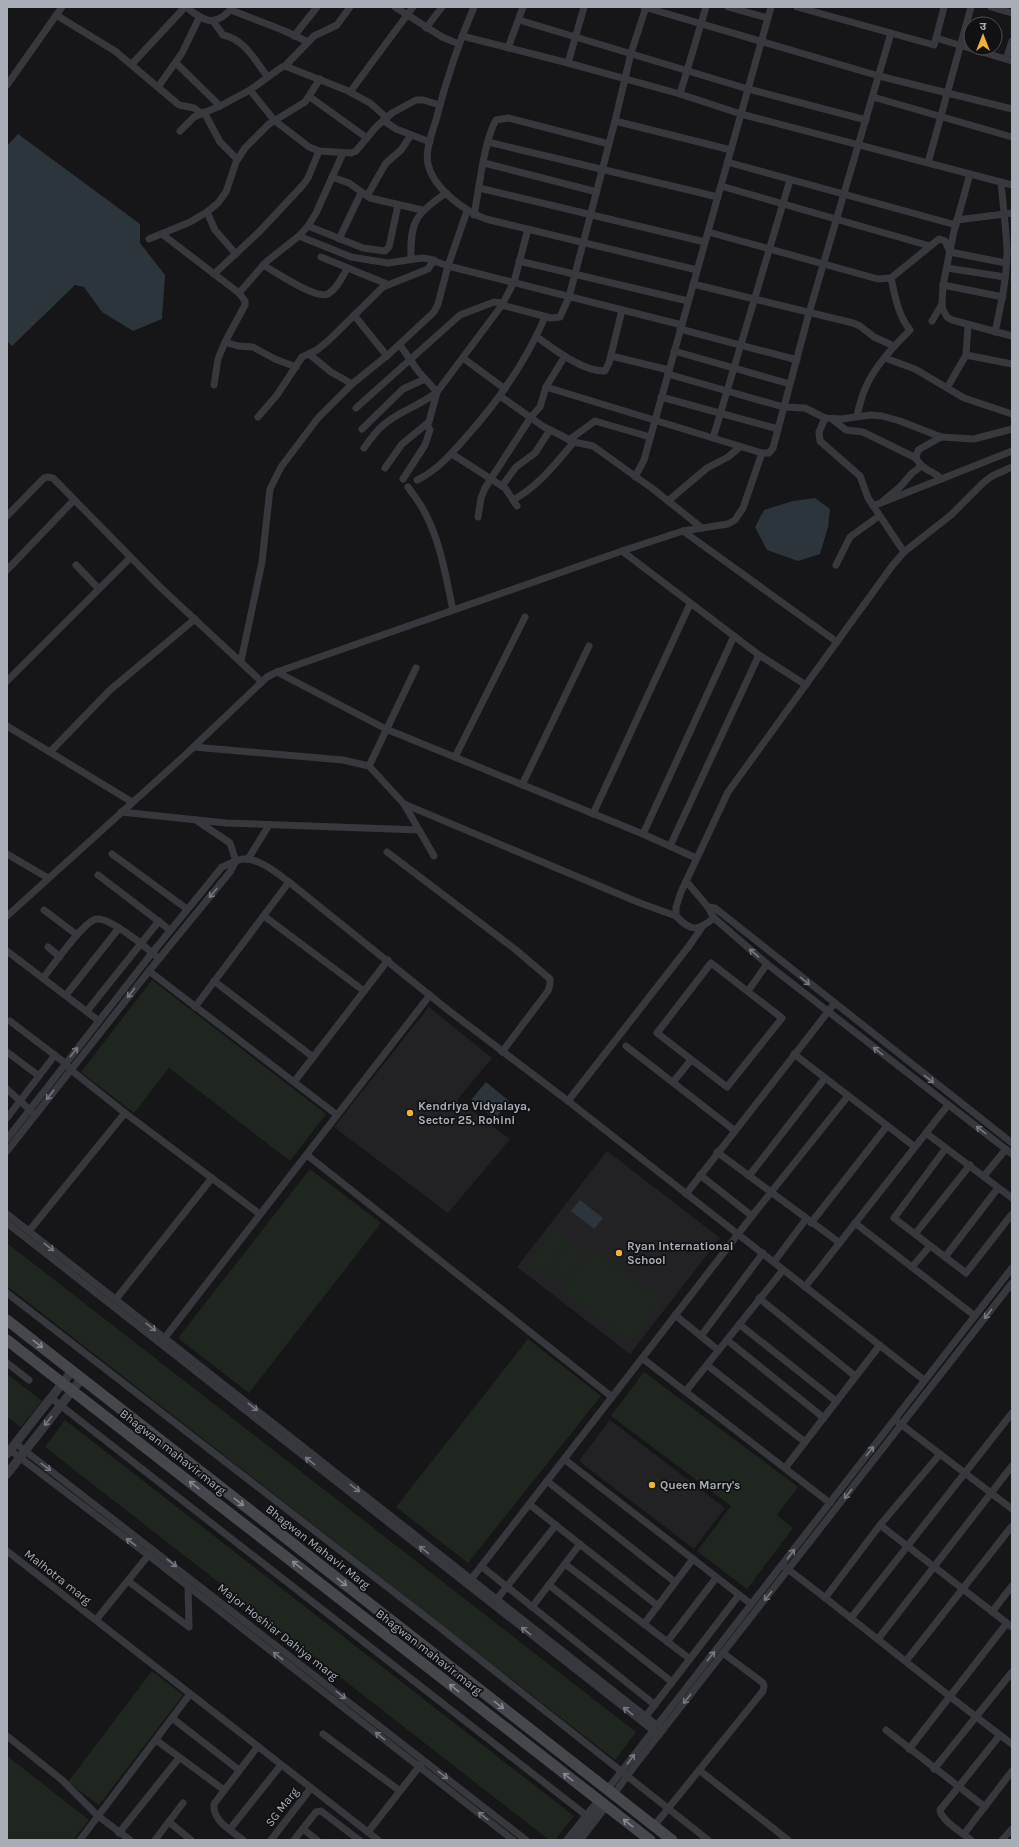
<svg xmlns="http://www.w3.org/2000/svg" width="1019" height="1847" viewBox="0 0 1019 1847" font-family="Karla,'Noto Sans Devanagari',sans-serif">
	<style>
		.built { fill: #222225 }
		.green { fill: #1e261f }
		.water { fill: #2c353c }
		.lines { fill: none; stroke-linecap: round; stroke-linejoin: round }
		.minor { stroke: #37383d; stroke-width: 7 }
		.tertiary { stroke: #37383d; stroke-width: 9 }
		.secondary { stroke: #45474d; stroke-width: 11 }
		.oneway { stroke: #757881 }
		.oneway2 { stroke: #858993 }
		.poi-dot { fill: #f2b134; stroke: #111113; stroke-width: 1.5 }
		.labels { text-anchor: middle; stroke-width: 3.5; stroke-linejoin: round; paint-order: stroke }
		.poi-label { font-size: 12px; font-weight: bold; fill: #a8adb8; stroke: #111113; text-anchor: start }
		.street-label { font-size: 12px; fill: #a8adb8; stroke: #111113 }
	</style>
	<rect width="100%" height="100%" fill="#161618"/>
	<g class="built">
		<path d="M429 1007 492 1058 457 1100 510 1139 448 1213 334 1127Z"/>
		<path d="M607 1151 720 1238 630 1354 517 1267Z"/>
		<path d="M610 1420 725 1508 694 1549 579 1461Z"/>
	</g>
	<g class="green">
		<path d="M152 980 326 1114 290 1161 169 1068 134 1113 81 1072Z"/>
		<path d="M310 1169 381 1223 249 1393 178 1338Z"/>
		<path d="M554 1228 571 1240 543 1275 528 1263Z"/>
		<path d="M571 1242 587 1255 563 1284 547 1272Z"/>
		<path d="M7 1243 636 1732 615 1760 7 1286Z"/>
		<path d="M595 1249 662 1301 629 1343 562 1291Z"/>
		<path d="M528 1339 601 1396 468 1563 396 1507Z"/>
		<path d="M644 1372 798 1487 777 1515 793 1528 747 1589 697 1551 731 1506 611 1416Z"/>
		<path d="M7 1374 42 1401 21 1427 7 1417Z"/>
		<path d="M65 1420 574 1816 555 1840H549L45 1447Z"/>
		<path d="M152 1671 183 1695 99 1805 68 1782Z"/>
		<path d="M7 1756 89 1820 73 1840H7Z"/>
	</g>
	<g class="water">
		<path d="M18 134 140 224V243L165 275 162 319 133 331 102 312 84 287 75 285 12 346 7 341V146Z"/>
		<path d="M815 498 830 509 828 527 820 554 798 561 767 550 755 527 764 510 793 501Z"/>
		<path d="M486 1082 509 1101 495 1119 471 1100Z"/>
		<path d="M580 1200 603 1218 594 1229 571 1211Z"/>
	</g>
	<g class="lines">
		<g class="minor">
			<path d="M186 7C205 22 215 28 233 7"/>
			<path d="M395 7 442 37 459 44"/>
			<path d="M474 7C458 44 446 81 436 120 432 133 425 150 428 164 433 188 464 211 486 219L697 270"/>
			<path d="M644 7 879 76 1012 109"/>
			<path d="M728 7 768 18"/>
			<path d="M797 7 934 45 936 38 1012 61"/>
			<path d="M991 7 1012 13"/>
			<path d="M231 10 285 31 308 42"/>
			<path d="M56 15 115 51 179 105 194 108 201 113"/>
			<path d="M519 20 748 89 866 120"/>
			<path d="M213 21 223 35C246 40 254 60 268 77"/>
			<path d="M426 28 442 7"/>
			<path d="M294 36 317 7"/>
			<path d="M462 36 568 63 680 94 741 114 1012 185"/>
			<path d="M936 38 944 7"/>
			<path d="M508 48 523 7"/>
			<path d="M1006 59 1012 41"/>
			<path d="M176 63 220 106"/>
			<path d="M568 63 584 7"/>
			<path d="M132 64 185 7"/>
			<path d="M285 66 314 36 337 25 350 7"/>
			<path d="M7 85 62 7"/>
			<path d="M158 87 182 53 199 18"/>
			<path d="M250 90 274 120 309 147 319 151 351 153 356 151 376 127 392 113 416 100H423L440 105"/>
			<path d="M350 92 413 7"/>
			<path d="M680 94 706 7"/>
			<path d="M310 97 367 138"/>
			<path d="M873 97 1012 137"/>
			<path d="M204 112 220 142 237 159"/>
			<path d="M383 120 396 129 430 142"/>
			<path d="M615 121 731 150"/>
			<path d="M180 131 194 117 220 106 250 90 282 67 285 66 346 90 370 103 387 118"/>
			<path d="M488 142 718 197"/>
			<path d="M727 162 956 225"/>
			<path d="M484 163 597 192"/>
			<path d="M928 163 971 7"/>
			<path d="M970 174 954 231 943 285 942 304 943 310 947 317 952 320 1012 336"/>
			<path d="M332 177 349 183 370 198 422 210"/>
			<path d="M721 186 930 246"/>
			<path d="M479 188 705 242"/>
			<path d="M367 196 386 163 401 150 411 135"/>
			<path d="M207 212 215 230 236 254"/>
			<path d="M474 215C479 190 484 140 496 120L508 118 609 144"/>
			<path d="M957 220 1012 213"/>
			<path d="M308 226 363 248 385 251 389 247 398 205"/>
			<path d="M708 232 878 279 891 278 939 239 945 241 950 252 1006 263"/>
			<path d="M162 234 239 293 245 301V305L225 342 218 359 214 385"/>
			<path d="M299 236 351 257 388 263 422 258 429 259 448 266 682 325"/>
			<path d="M149 239 190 222 207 212 218 203 226 192 236 162 245 148 269 124 305 102 320 79"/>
			<path d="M339 239 361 193"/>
			<path d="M321 257 387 284"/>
			<path d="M411 259C410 221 415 215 446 193"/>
			<path d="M519 261 688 301"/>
			<path d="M263 265C276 272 316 300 328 294 337 289 342 277 347 269"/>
			<path d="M947 268 1005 277"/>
			<path d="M214 274 259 232 303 185 308 178 319 151"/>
			<path d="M693 284 853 323 860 326 874 337 894 346"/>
			<path d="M943 285 1003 297"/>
			<path d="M239 293 266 262 299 236 308 226 316 213 343 153"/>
			<path d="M502 305 551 318 560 317 569 297 615 121 631 53 646 7"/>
			<path d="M354 315 387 356"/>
			<path d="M932 321 942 304"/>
			<path d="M680 329 797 360"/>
			<path d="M995 332C1001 305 1007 278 1007 250 1006 227 1003 205 1001 182"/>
			<path d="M537 337C554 349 583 372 605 371L609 363 622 310"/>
			<path d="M225 342 238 346 253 347 275 359 296 367"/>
			<path d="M674 351 790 384"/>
			<path d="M309 354 331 372 352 384"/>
			<path d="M966 355 1012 364"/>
			<path d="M611 356 669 370"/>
			<path d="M463 358 505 389"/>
			<path d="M885 358 915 369 964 398 1012 414"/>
			<path d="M668 374 783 407 805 408 825 418 841 419 871 415 882 416 900 421 941 437 974 439 1012 429"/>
			<path d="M546 387 762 453H769L773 448 809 313 891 33"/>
			<path d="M947 388 966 355 968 326"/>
			<path d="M500 396 544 427 574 442 593 446 653 489 702 528"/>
			<path d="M661 397 778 429"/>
			<path d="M356 408 460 315 494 302 503 303"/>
			<path d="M857 416C859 407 861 398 865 389 874 367 893 347 910 330 898 315 895 296 891 278"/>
			<path d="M258 417 277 395 302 357 317 350 329 340 383 287 428 269 434 260"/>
			<path d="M825 418 819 432 820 441 860 476 868 498 904 552"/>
			<path d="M832 419 846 430 863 432 916 458"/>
			<path d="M362 429 403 389 425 379"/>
			<path d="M941 437 918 450 916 458C921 469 933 471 942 479"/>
			<path d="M713 438 790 180"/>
			<path d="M569 440 595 421 650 437"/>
			<path d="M364 448C369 441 374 434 380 428 396 412 420 406 437 392L418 371 400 345"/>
			<path d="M452 454 505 488 517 506"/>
			<path d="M385 468 402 444 429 422 437 392 502 305 514 282 528 229"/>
			<path d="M635 477 644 460 771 7"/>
			<path d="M403 479 425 445 430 430 427 424"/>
			<path d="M417 480C438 470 452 453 467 436 499 400 526 362 545 317"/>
			<path d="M502 486 516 467 535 453 550 430"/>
			<path d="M408 487C414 496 421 504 425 513 441 543 446 578 453 610"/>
			<path d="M513 500C539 486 556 463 574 442"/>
			<path d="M668 501 707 468 728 457 740 447"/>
			<path d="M883 501 900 487 912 473 922 466"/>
			<path d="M873 506 1012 451"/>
			<path d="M7 516 44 478 47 477 53 478 159 586 262 682"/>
			<path d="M478 517 481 498 485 488 531 417 540 407 546 387 565 356"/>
			<path d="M683 531 837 642"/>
			<path d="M622 551 759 655 806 685"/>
			<path d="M76 565 99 589"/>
			<path d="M836 565 850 537 879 516"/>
			<path d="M7 570 74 500"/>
			<path d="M241 661 262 562 270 489 281 467 318 418 352 384 389 354 434 312 438 304 448 266 467 211"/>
			<path d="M277 672 386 729 643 834 696 858"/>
			<path d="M7 681 130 558"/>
			<path d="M7 726 132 802"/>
			<path d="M194 747 343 760 369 766 404 804 434 856"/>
			<path d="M50 752 110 690 195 619"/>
			<path d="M455 757 525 617"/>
			<path d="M369 766 416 668"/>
			<path d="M522 785 589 646"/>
			<path d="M404 804 640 903 676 916"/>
			<path d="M121 812 226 823 419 830"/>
			<path d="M593 814 690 604"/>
			<path d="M643 834 734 636"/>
			<path d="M670 846 759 655"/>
			<path d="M387 852 516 950 550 979V985L548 991 502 1052"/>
			<path d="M7 854 48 878"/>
			<path d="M112 854 187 909"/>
			<path d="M248 859 269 825"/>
			<path d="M98 875 170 930"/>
			<path d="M686 881 708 907 714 918 767 964 1012 1154"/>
			<path d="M708 907 715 908 1012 1143"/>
			<path d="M44 910 77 935"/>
			<path d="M7 916 184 756 267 677 277 672 622 551 683 531 728 524 735 520 743 508 762 453"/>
			<path d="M264 916 364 991"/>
			<path d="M714 918C698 931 691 932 676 916V907L681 892 728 792 892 566 904 552 951 515 983 483 992 476 1012 467"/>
			<path d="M48 947 60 957"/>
			<path d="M7 951 99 1021"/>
			<path d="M711 963 782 1018 727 1087 657 1033Z"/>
			<path d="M149 971 337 1115"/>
			<path d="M43 978C53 966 84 920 97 919 109 917 146 947 156 956"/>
			<path d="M214 981 313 1057"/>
			<path d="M748 991 767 964"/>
			<path d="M66 995 119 928"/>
			<path d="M195 1007 289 882"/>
			<path d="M87 1011 159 921"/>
			<path d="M10 1021 65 1063 71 1070 125 1113 260 1214"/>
			<path d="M626 1046 734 1130"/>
			<path d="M7 1052 39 1076"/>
			<path d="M794 1054 915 1147"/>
			<path d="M294 1082 388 960"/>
			<path d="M673 1082 691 1060"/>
			<path d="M7 1089 32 1112"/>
			<path d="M568 1101 689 946 702 927"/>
			<path d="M7 1118 55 1055"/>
			<path d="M926 1133 1012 1198"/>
			<path d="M7 1139 152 953 222 867C229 864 236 860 243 859 259 858 277 873 289 882L448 1010 568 1101 924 1380"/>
			<path d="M946 1148 894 1218 966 1273 1012 1214"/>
			<path d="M7 1151 149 971 230 872 236 861 230 843 196 820"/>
			<path d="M717 1152 840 1243"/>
			<path d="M307 1155 612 1397"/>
			<path d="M700 1175 752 1216"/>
			<path d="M749 1176 825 1078"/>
			<path d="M984 1176 1006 1149"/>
			<path d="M686 1194 834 1004"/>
			<path d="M7 1214 663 1730"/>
			<path d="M7 1223 659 1735"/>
			<path d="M811 1223 887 1126"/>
			<path d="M855 1223 975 1316"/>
			<path d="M29 1231 125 1113"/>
			<path d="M915 1234 970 1165"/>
			<path d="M945 1257 998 1188"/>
			<path d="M774 1262 806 1219"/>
			<path d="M912 1267 930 1246"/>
			<path d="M805 1287 948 1105"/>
			<path d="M7 1293 439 1627 708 1840"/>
			<path d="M759 1298 855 1376"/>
			<path d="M116 1299 212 1178"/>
			<path d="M675 1315 718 1350"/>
			<path d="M739 1324 836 1401"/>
			<path d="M701 1336 763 1253"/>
			<path d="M163 1340 430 995"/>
			<path d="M727 1340 824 1418"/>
			<path d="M642 1358 830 1503"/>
			<path d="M7 1363 29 1380"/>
			<path d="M707 1365 805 1442"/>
			<path d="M686 1391 783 1270"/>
			<path d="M51 1398 587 1816"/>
			<path d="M898 1422 1012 1509"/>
			<path d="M15 1443 526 1840"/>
			<path d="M10 1450 148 1555 513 1840"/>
			<path d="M564 1459 751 1604"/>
			<path d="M785 1468 880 1345"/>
			<path d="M547 1481 675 1582"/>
			<path d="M529 1504 658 1606"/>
			<path d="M880 1525 1012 1627"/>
			<path d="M7 1551 378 1840"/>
			<path d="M565 1564 690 1659"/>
			<path d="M481 1566 655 1705"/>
			<path d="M785 1567C862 1625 935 1687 1012 1744"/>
			<path d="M128 1581 189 1627 188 1587"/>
			<path d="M469 1582 752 1216 848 1096"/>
			<path d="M549 1585 672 1682"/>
			<path d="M825 1598 880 1525 940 1454"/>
			<path d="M497 1599 556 1525"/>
			<path d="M532 1607 580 1544"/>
			<path d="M992 1612 1012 1586"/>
			<path d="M851 1618 1012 1413"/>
			<path d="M96 1620 151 1552"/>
			<path d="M644 1624 693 1559"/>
			<path d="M878 1639 1012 1466"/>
			<path d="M667 1642 716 1578"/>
			<path d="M906 1661 1012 1526"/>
			<path d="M646 1716 739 1595"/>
			<path d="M172 1718 239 1770"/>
			<path d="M886 1730 985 1807"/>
			<path d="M323 1734 400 1791"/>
			<path d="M7 1736 62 1780 98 1816 130 1840"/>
			<path d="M156 1740 224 1790"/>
			<path d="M909 1749 1007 1623"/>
			<path d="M934 1769 1012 1672"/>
			<path d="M699 1770 788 1840"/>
			<path d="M607 1790 1012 1268"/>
			<path d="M614 1794 636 1764 1012 1283"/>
			<path d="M169 1822 191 1840"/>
			<path d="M654 1826 763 1691 764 1686 763 1683 723 1653"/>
			<path d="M230 1829 281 1765"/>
			<path d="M303 1829 317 1840"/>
			<path d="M368 1832 422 1763"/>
			<path d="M119 1833 179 1758"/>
			<path d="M964 1834 1012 1771"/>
			<path d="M80 1840 190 1694"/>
			<path d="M155 1840 183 1803"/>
			<path d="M243 1840C232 1831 212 1821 214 1804L258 1746"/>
			<path d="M271 1840 311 1788"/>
			<path d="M294 1840 316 1812 321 1811 359 1840"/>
			<path d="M971 1840C963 1833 941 1821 940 1810L1000 1735"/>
			<path d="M1002 1840 1012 1829"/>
		</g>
		<g class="tertiary">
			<path d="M7 1454 72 1371"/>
			<path d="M7 1474 82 1378"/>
			<path d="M568 1840 599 1801"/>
			<path d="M579 1840 606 1805"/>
		</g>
		<g class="secondary">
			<path d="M7 1320 672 1840"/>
			<path d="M7 1340 650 1840"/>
		</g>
	</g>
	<defs><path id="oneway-shaft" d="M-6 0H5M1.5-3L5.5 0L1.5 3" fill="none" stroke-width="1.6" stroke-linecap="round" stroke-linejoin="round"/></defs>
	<g class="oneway">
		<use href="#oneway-shaft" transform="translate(213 893) rotate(130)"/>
		<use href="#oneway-shaft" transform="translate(754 953) rotate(-139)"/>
		<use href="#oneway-shaft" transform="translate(805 981) rotate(39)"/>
		<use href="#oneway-shaft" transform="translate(131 993) rotate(128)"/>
		<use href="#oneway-shaft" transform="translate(878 1051) rotate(-142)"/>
		<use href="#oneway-shaft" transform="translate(74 1052) rotate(-51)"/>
		<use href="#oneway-shaft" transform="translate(929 1079) rotate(38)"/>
		<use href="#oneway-shaft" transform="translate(50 1095) rotate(128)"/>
		<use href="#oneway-shaft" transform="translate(981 1130) rotate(-142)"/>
		<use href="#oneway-shaft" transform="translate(49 1247) rotate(38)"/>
		<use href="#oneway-shaft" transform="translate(988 1314) rotate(128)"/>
		<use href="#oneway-shaft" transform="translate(151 1327) rotate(38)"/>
		<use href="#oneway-shaft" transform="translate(253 1407) rotate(38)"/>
		<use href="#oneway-shaft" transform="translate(48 1421) rotate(128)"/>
		<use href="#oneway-shaft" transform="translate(870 1451) rotate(-52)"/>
		<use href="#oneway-shaft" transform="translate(310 1461) rotate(-142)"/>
		<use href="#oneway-shaft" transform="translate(46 1467) rotate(37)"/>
		<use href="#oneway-shaft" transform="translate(355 1488) rotate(38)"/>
		<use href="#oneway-shaft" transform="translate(848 1494) rotate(128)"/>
		<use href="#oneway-shaft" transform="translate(131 1542) rotate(-143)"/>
		<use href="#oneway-shaft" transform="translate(424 1550) rotate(-142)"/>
		<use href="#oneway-shaft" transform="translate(791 1554) rotate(-53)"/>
		<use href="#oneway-shaft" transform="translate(172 1563) rotate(38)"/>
		<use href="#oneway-shaft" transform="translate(768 1596) rotate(128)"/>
		<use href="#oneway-shaft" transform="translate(526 1631) rotate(-142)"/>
		<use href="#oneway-shaft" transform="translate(278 1656) rotate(-142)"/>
		<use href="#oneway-shaft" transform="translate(711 1656) rotate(-52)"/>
		<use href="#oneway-shaft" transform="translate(341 1695) rotate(38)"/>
		<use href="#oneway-shaft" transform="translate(687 1699) rotate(128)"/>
		<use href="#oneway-shaft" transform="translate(628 1711) rotate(-142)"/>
		<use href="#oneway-shaft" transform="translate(380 1736) rotate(-142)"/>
		<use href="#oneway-shaft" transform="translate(631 1759) rotate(-53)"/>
		<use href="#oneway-shaft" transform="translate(443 1775) rotate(38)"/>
		<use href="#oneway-shaft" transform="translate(483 1816) rotate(-142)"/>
	</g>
	<g class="oneway2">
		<use href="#oneway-shaft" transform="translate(38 1344) rotate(38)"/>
		<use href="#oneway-shaft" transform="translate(194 1485) rotate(-142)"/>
		<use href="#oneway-shaft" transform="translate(239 1502) rotate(38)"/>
		<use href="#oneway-shaft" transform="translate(297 1565) rotate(-142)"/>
		<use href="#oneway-shaft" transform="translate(342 1582) rotate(38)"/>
		<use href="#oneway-shaft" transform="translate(454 1688) rotate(-142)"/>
		<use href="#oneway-shaft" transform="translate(499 1705) rotate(38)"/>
		<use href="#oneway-shaft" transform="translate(568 1777) rotate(-142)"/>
		<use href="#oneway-shaft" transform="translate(628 1823) rotate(-142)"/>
	</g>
	<g class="poi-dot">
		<circle cx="410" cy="1113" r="4"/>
		<circle cx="619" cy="1253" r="4"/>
		<circle cx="652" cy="1485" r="4"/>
	</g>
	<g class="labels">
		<g class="poi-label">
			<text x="418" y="1110">Kendriya Vidyalaya,<tspan x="418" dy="14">Sector 25, Rohini</tspan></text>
			<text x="627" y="1250">Ryan International<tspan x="627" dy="14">School</tspan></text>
			<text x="660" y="1489">Queen Marry's</text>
		</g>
		<g class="street-label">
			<text transform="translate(173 1452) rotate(38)" y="4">Bhagwan mahavir marg</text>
			<text transform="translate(318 1547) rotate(38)" y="4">Bhagwan Mahavir Marg</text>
			<text transform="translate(58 1577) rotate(38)" y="4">Malhotra marg</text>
			<text transform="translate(278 1632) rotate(38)" y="4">Major Hoshiar Dahiya marg</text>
			<text transform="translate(429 1652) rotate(38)" y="4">Bhagwan mahavir marg</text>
			<text transform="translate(282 1807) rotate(-52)" y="4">SG Marg</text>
		</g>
	</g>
	<rect width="1019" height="1847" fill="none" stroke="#a8adb8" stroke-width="16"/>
	<g transform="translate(983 36)"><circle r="19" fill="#111113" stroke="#4d4f55"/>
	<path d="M0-3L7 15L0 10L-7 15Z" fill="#f2b134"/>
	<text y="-6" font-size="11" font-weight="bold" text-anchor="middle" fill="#a8adb8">उ</text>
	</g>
</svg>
